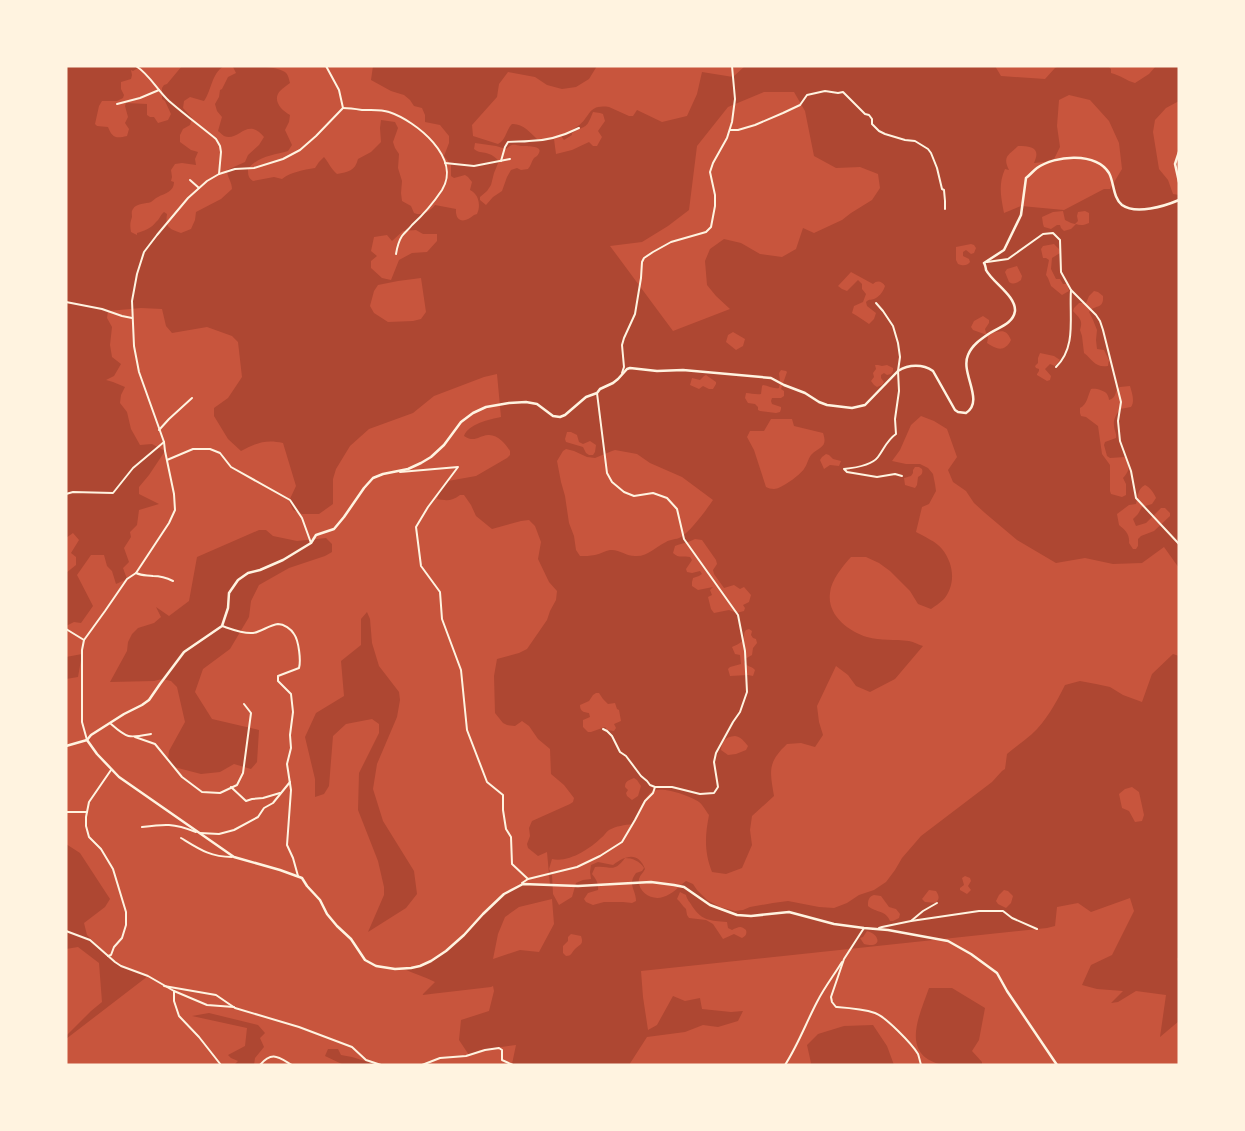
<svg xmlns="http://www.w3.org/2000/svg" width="1245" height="1131" viewBox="0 0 1245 1131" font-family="Helvetica,sans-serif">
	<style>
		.green { fill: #ae4732; fill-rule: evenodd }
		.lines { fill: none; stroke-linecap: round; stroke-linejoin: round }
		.minor { stroke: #fff3e0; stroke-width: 2 }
		.tertiary { stroke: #fff3e0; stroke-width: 2.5 }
	</style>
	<rect width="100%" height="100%" fill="#c8553d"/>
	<g class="green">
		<path d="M66 66H141L133 71 131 70 132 75 131 79 121 82V89L124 95 123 98 117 101H102L99 106 95 124 97 126 108 127C112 137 115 139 127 136L129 129 125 123 128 117 125 106 126 103 147 104V115L150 117H154L158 123 168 120 171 114 165 101 162 99V88L164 85 167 84 182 66H224C211 74 212 90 204 101L190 97 184 101 183 108 192 118 190 125 183 129 180 135V142L191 150 198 152 195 159 196 165 182 163 175 164 171 170 172 177 171 181 174 182C174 192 165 193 158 197 155 198 154 200 151 202 146 204 136 203 133 209 131 212 132 213 132 217 130 223 130 225 131 232L137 235V233C144 231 152 228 156 222 160 219 160 215 164 212L167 214C165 227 169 229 181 233L191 229 195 220 196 212 221 199 232 189C232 182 227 177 227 170L245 162 248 155 259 145 264 137C247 116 239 142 224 136 224 136 218 131 218 131L222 117 217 111 215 104 219 97 220 90 222 89 228 77 236 73 233 67 231 66C244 66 275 65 285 72 288 74 289 79 290 83 287 85 283 88 280 91 272 100 281 110 290 115L289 122 285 130 292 145 288 151C274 155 258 156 248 169 248 174 248 178 253 181L274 177 282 179C291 172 303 170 315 168L319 162 324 157C329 163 331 169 337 174 348 172 355 171 358 159L371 152 381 142 380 128 381 120 395 122 398 128 393 142 395 148 399 154 398 168 402 181 401 193 402 201 411 206 414 213 417 214C425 214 429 212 435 205L456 209C455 223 465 223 474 215L477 214C481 206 479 194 470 190L472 182 468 177 465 175 454 178 451 176V165L444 156 449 143V136L440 125 425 122V115L422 108 414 106 410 100 404 95 391 91 371 80 373 66H597L589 79 576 87 562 89 547 85 535 77 508 72 499 84 497 97 472 125 473 136 498 144C506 140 506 130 512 124 522 123 530 132 537 139 550 140 567 134 578 126 591 117 587 104 609 107L629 116H633L637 110 662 122 687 116 697 94 702 72 733 77 745 66H995L1001 76 1045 79 1055 68 1059 66H1108L1111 69V73C1120 75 1127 81 1135 83L1149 74 1156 66H1179V101L1166 108 1155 120 1153 132 1159 169 1168 180 1173 194 1179 195V568L1164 547 1142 563 1113 564 1085 558 1056 563 1017 540 985 513 974 503 966 491 953 482 948 470 957 457 947 429 934 421 921 416 911 425 900 450 892 461 906 464H920L928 468 933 474 935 484 936 491 929 504 922 507 916 532C923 536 937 542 942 549 954 564 956 584 944 599 940 603 935 606 931 609L918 604 910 591 890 571 879 563 866 557H851C843 566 831 580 830 593 827 615 848 631 867 637 881 641 894 639 909 641 914 642 919 645 923 646L895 679 870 692 856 686 848 675 836 666 817 706 819 722 823 735 815 747 801 743 787 744C767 763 770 771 774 796L752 816 750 830 752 845 742 868 726 874 712 872C704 851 705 836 709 815 706 811 703 805 699 802 691 796 658 784 650 793 642 801 638 813 632 824 625 825 616 826 609 830 606 832 604 836 601 838 590 849 568 863 552 859L549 869 552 875 553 894 559 905 572 897 576 883 583 880 591 879 590 872 591 865 598 862 613 865C625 856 638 851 645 869 643 873 640 875 639 879 637 892 652 901 663 897 673 894 678 887 686 881L693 884 697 890 707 900 720 907 735 911 743 910 750 907 773 903 788 901 819 907 834 908 847 903 859 895 874 890 886 882 895 870 902 858 921 836 992 782 1002 771 1005 769 1007 754C1015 747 1024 741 1032 734 1046 721 1056 703 1065 685L1080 681 1096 684 1110 687 1123 695 1142 702 1152 674 1173 654 1179 656V956L1177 959 1179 963V1021L1160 1037 1166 995 1136 991 1118 1002 1111 1003 1123 991 1097 989 1082 985 1091 965 1112 955 1134 911 1130 898 1091 912 1078 903 1057 907 1055 926 1047 928 641 971 643 997 648 1030 657 1025 673 996 685 1001 700 998 702 1009 731 1012 743 1011 738 1021 718 1027 703 1025 685 1032 647 1037 629 1065H513L512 1064 516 1045 480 1050 469 1055 459 1040 461 1020 489 1011 494 991 493 986 491 987 422 995 435 982C425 977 415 974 404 969L420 966 446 951 504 894 523 884 550 885 547 852 538 856 528 848 527 844 530 836 529 828 532 821 570 804 573 802 574 798 564 785 551 774 550 749 538 739 529 726 522 721 515 726 507 725 503 723 495 713 494 676 497 659 519 653 527 649 547 620 550 611 556 600 557 591 549 582 538 559 541 542 535 526 529 520 521 521 492 529 476 516 471 505 464 495H460C452 501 447 501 437 499L440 490 448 481 476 476 507 458 510 455V451C506 444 497 434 488 435 478 436 475 443 464 436 468 424 490 419 501 417L497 374 484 377 434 396 413 413 369 429 350 446 336 469 333 479V504L319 514H302L293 510 289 501 296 486 283 443C266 439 256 443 241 451L228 439 214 416V408L228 398 242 377 238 342 232 336 207 327 172 333 166 326 162 309 141 308 108 311 107 318 112 327 110 345 112 357 121 364 114 376 106 380 113 382 125 387 121 395 120 403 127 412 131 429 140 445 152 444 165 451 149 475 139 487V494L159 504 139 510 137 525 130 532 131 537 124 548 129 562 123 568 127 579 116 584 112 571 107 566 104 555H91L77 575 93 606 81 623 74 622 66 626V573L76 565V557L71 553 79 540 73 533 66 538ZM764 92H794L805 111 814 156 836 168 860 167 878 174 880 188 872 200 851 213 842 220 814 233 803 228 796 249 782 257 760 254 741 243 724 239 710 249 705 261 707 285 716 296 730 309 673 331 610 246 642 242 668 226 689 210 697 146 728 107ZM1069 95 1090 100 1109 121 1119 143 1122 169 1110 189H1104L1064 210 1021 206 1004 213C1001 197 998 185 1005 169L1009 170C1002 156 1009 155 1018 146 1032 146 1041 148 1034 163L1053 161 1060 147 1057 126 1059 100ZM593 112 600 113 603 114 605 121 598 131 602 137 597 146H593L589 142 572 150 556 154 554 139 561 136 564 140 572 135V133C587 124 586 130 593 112ZM475 143 496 146 506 149C513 143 514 145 521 146 525 147 547 144 537 156 536 157 535 157 534 158 531 162 531 166 528 169L521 170 517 168 511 170 507 177 502 191 493 197 486 205 480 200V197L487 191 491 185 494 173 499 161C497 159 493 155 489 154 483 151 480 154 474 149ZM1063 211 1065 220 1071 223 1075 224 1078 221 1077 216 1078 212 1085 211 1089 213V223C1085 225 1080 226 1076 224L1071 229 1064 231 1061 228 1060 225H1057L1051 229 1044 227 1043 224 1042 217 1053 212ZM416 230 423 234H437V241L427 252 412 253 399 260 391 280 382 278 371 268V261L377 256 371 251 374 237 387 235 392 241 403 231ZM971 244 974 245 976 248 974 253 971 254 966 250 963 252V256L969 259 970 262C967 266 963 266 958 264L956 260V247ZM1054 244 1059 249 1060 253 1052 258 1051 269 1056 279H1060L1063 284H1067L1069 291 1062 295 1051 286 1048 278 1046 275 1049 260 1046 258H1043L1041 249 1043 246ZM1017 266 1022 276 1021 280C1017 283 1014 285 1009 282L1005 272 1007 269ZM851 272 873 284C877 280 882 281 885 286 884 290 880 296 876 298 872 301 870 298 866 302L867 306 876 313 874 319 869 324C863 320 858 316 852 313L854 306 863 302 866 294 862 289V284L858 280 847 291 842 289 838 286ZM421 278 426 312 421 319 413 321 388 322 374 313 370 306 374 291 378 285 398 281ZM1094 291 1098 292 1103 296C1104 310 1095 304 1089 312L1093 320 1097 330 1096 340 1097 349 1104 350 1109 360 1108 366C1095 368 1093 360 1084 353L1082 336 1080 330C1083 320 1080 319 1073 311L1074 308 1079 303H1086L1089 296ZM983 316 989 320V323L985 329 986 333C998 334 1005 325 1011 340 1005 352 997 350 987 343L988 338 987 335 973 330 971 327 974 321ZM733 332 745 339 743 346 736 350 726 342 728 335ZM1040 353 1054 356 1060 360 1055 366 1050 364 1045 369 1051 376 1050 380 1047 381 1037 375V374L1039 371V369L1036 368 1035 366 1038 363V358ZM875 365H878L882 366 887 365 893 368V371L891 374 887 375 884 373 881 375V378L884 382 882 385 877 387 874 385 871 381 874 377 873 373 876 369ZM781 370 786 371 787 372 781 389 784 391V396L781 398H772L771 401 772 404 781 407V409L780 412 776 413 760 411 758 410V407L755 404 748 403 745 398 746 393C751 393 756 395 761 394L762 386 763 385C769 386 773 389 779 388L780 382 779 373ZM706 375 716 382V384L713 389H709L703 386 699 389 690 385 692 378 700 380 704 376ZM1130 386C1132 393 1135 401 1131 407L1120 409C1117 414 1113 419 1114 425 1114 431 1117 433 1116 438L1105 442 1104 445 1107 456 1110 458 1125 457C1129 466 1131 469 1123 478L1126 484V495L1122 497 1111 494 1110 491V465L1102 454 1098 426 1086 417 1081 416 1080 413V408C1087 405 1088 395 1091 389 1095 388 1104 390 1107 394 1108 396 1109 398 1109 400 1115 398 1115 395 1117 389L1120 387ZM771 419H792L794 426 823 433C828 448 820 446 811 455 808 459 807 465 804 469 800 475 781 489 774 489 771 489 768 488 766 487L754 450 747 437 750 431H764ZM567 432H571L577 435 579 442 583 444 590 441 596 445 595 452 593 455H589L586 453 583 447 566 442 565 439ZM566 449 574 451 587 457 595 458 612 451 615 450 637 454 650 463 682 477 713 500C707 509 690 532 681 537 676 540 670 539 666 542 655 547 648 557 635 556 626 556 619 549 610 550 605 551 600 554 595 555 590 556 585 556 580 556L576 550 574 536 569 523 565 496 561 482 557 461 563 451ZM826 454 829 455 833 459 841 461 839 466 830 465 824 469 820 460 822 457ZM915 467H919L922 469C923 473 922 475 918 477L917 485 915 488 905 485 904 478 911 476 913 473V470ZM1145 485C1150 487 1154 493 1156 498L1152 504 1142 507 1138 514 1133 519 1136 526 1146 523 1161 508H1165L1170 513V516L1154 531 1141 536 1138 539V546L1136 549H1133L1129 543C1130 534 1125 530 1119 525L1117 514 1129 505 1136 504C1138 497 1137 489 1145 485ZM695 539 702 540 716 560 717 564 713 570 714 574 724 588 734 585 740 589 744 587 751 595 749 602 743 605 745 608 744 611 737 613 729 610 714 613 711 609 708 597 712 595 710 590 713 587 698 590 692 586V582L693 578 699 576 702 574 700 571 692 573 687 572 686 569 692 560 690 557C684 555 679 559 673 553L675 546C682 543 688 543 695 539ZM749 629 752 631 751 635 753 638 756 639 757 643 753 648 752 655 745 659 744 662C747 667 752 666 755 670L753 676 748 675 730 676 728 669 730 667 741 664 740 655 735 654 732 647C736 645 742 643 743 639 745 636 743 633 746 630ZM596 693H599L603 699 608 704 615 703 617 709 619 710 621 721 614 724 616 728 614 731 607 730 605 727 591 732H588L583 727V720L590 717 589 713C584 712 580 712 580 705L589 701 593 695ZM735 736C741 737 744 741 748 746L746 750 736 754 728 755 721 750C722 741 725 737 735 736ZM634 778 637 780 641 786 638 796 632 800 627 796 626 793 628 790 625 787C625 781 629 780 634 778ZM1132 787 1139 792 1144 815 1142 821 1135 822 1129 811 1122 808 1119 794 1125 789ZM625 858C632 858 640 861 644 868L642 871 636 873C627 884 636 890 636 901L632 903 623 902H604L593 905 586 902 584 899 588 893 598 890C599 884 596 879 592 874L595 867C611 865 613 874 625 858ZM965 876 970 878 971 881 968 886 971 890 967 894 960 890V888L964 885 962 878ZM929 890 936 891C939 896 940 898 936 903L925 902 922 899ZM1004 890 1008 891 1013 896 1011 903 1006 908 998 904 996 901 999 895ZM680 892 686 895C687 900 690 902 692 906 703 922 710 920 727 922L728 928 732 930C738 927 741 925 746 930 747 934 746 936 742 938L734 934 723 939 713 924 706 920 689 918 687 915 686 909C682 906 681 902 677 899ZM874 895 881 896 889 907 896 909 900 914 899 918 893 921H890C886 910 876 913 868 906 868 901 868 897 874 895ZM552 899 554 924 539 952 520 950 493 959 498 934 505 917 519 907ZM867 931C880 934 883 949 864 944L860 938 863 937ZM571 934 581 936C584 945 580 944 575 949 571 953 572 956 566 956L563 953V946L568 941V937Z"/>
		<path d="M259 530H266L273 536 297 541 326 538 332 544V552L325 556 289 568 259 585 251 601 249 617 230 649 203 669 195 692 212 719 259 730 257 762 251 769 234 764 220 772 201 774 174 767 168 760 169 751 185 722 177 687 171 681 162 679 154 681 110 682 127 651 128 642 132 634 138 628 154 623 161 617 156 607 169 616 189 601 197 557Z"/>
		<path d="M367 612 370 619 372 643 379 666 399 692 400 700 397 717 377 764 373 789 383 821 414 871 417 894 406 908 368 932 384 895V887L378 861 358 810 359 773 379 733V724L372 719 346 724 333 736 329 786 324 794 315 797V779L305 737 316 713 344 696 341 661 361 645V619Z"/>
		<path d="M82 654 78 677 66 679V657Z"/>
		<path d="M66 844 80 853 110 899 105 907 84 923 87 935 108 956 121 966 148 976 66 1039V1036L91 1011 102 1002 99 963 78 947 66 949Z"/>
		<path d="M929 988H952L985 1008 979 1040 972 1051 982 1062V1065C971 1065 947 1067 939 1064 900 1053 920 1014 929 988Z"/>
		<path d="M209 1013 258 1025 265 1033 260 1038 264 1047 255 1058 254 1065H234L238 1061 231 1058 228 1055 245 1046 247 1028 192 1016Z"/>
		<path d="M873 1025 887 1046 894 1065H810L811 1063 807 1045 818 1034 844 1026Z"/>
		<path d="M328 1049H338L341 1055 352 1057 378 1065H344L325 1056Z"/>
	</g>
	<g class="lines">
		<g class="minor">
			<path d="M136 66C150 75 157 90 169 101 184 114 200 126 216 139L220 146 221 152 219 174"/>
			<path d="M326 66 339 90 343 108"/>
			<path d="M117 104 140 98 159 90"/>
			<path d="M343 108C350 108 356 109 362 110 371 110 381 109 389 112 416 121 462 158 442 190 434 202 423 215 412 225 409 229 405 232 402 236 398 242 397 248 396 254"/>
			<path d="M730 130H738L755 125 783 113 800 105 807 95 825 91 838 93 843 92 865 114 869 115 872 119V124L879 131 885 134 905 140 915 141 928 149 931 153 937 168 942 189 944 190 945 201V209"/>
			<path d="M501 161 505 147 508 142C515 141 522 142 529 141 547 141 563 136 579 128"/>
			<path d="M445 163 474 166 510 159"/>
			<path d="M190 180 199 188"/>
			<path d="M987 262 1008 259 1043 234 1053 233 1060 240 1061 272 1071 290 1096 315 1100 321 1103 330 1121 402 1118 421 1120 441 1131 471 1136 498 1179 544"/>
			<path d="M66 302 102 309 122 316 132 318"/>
			<path d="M876 303 883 311 893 326 898 343 900 357 898 371 899 391 895 419 896 434C887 440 884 449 878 457 872 465 854 468 844 469L847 472 877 477 895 474 902 476"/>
			<path d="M1056 367C1077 347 1069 316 1071 290"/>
			<path d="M622 373 624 367 622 345 624 338 635 314 641 278 642 262 644 258 653 252 671 242 706 232 711 227 715 206V195L710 172 713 163 727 138 732 122 735 99 732 66"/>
			<path d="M159 430 169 419 192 398"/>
			<path d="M167 460 193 449H210L220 453 231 467 290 500 302 518 311 543"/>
			<path d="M400 472 458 467 428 507 416 527 421 566 440 592 442 619 461 670 467 730 487 782 503 795V810L506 829 511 837 512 864 528 879"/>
			<path d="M66 494 73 492 113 493 133 468 164 442"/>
			<path d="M136 573C142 576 146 575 153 576 160 576 167 578 173 581"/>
			<path d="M222 626C231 629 243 634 253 633 261 632 269 625 278 624 284 624 291 629 294 634 299 641 301 661 299 668L278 676V681L291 694 293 712 290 735 291 748 287 764 291 790 287 845 293 858 298 876"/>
			<path d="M66 629 84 640"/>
			<path d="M111 724C128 739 129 738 151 734"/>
			<path d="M603 729 607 731 612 736 620 752 626 756 641 776 647 781 650 785 655 787"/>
			<path d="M135 737 155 744 182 777 202 792 220 793 237 785 243 773 251 713 244 704"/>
			<path d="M87 740 82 722V650L84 640 105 611 127 579 136 573 169 523 175 510 174 494 165 451 164 442 139 372 134 346 132 301 137 274 144 252 157 235 188 198 207 181 219 174 235 169 254 168 283 159 300 150 316 136 343 108"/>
			<path d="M231 787 246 801 252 799 263 798 280 793"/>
			<path d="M66 812H87"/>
			<path d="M142 827C165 824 173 823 196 832"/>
			<path d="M200 833 219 834 234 830 258 817 264 808 273 803 290 782"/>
			<path d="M181 838C199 849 210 857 232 857"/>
			<path d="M522 883 528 879 577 867 600 856 622 842 635 820 645 801 653 793 655 787H672L700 794 714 793 718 787 714 762 716 753 733 722 740 712 747 692 745 651 738 615 684 539 677 509 667 498 653 493 634 496 624 492 612 482 607 473 597 393"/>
			<path d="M911 921 979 911H1003L1012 918 1037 929"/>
			<path d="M864 928 844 959 831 997 832 1002 836 1007C849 1008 863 1009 875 1013 886 1017 912 1044 918 1054 919 1057 920 1061 921 1065"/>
			<path d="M879 928 882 927 911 921 923 911 937 903"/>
			<path d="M66 931 90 940 115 962 121 966 148 976 174 991V1001L179 1016 199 1037 221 1065"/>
			<path d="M108 956 111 955 114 947 122 938 126 925V912L113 869 101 849 89 837 86 826V817L89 802 111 770"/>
			<path d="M164 986 216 995 235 1008 299 1027 352 1047 366 1060 381 1065"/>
			<path d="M174 991 207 1005 234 1007"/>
			<path d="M260 1065C272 1051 278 1057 292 1065"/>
			<path d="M422 1065 440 1058 466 1056 485 1050 499 1048 502 1050V1060L513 1065"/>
			<path d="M785 1065C798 1045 806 1023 817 1002 824 988 834 975 842 962"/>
		</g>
		<g class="tertiary">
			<path d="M1179 152 1175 164 1179 182"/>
			<path d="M87 740 97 754 119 777 234 857 280 870 302 878 307 886 320 900 327 914 337 926 351 939 365 960 376 966 395 969 411 968 420 966 431 961 446 951 464 935 483 914 504 894 523 884 578 886 651 882 674 885 684 887 710 905 737 915 751 916 789 912 834 924 864 928 888 930 948 941 971 954 997 973 1007 991 1057 1065"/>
			<path d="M66 746 87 740 91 735 124 714 142 705 149 700 160 684 184 652 222 626 228 608 229 593 238 580 248 573 260 570 283 560 311 543 316 535 334 529 344 517 364 488 373 478 383 474 408 469 421 463 431 457 444 445 461 422 473 413 486 407 509 403 526 402 537 404 553 416 560 417 565 415 586 397 597 393 600 389 613 383 618 379 627 369 630 368 657 371 683 370 771 378 784 385 805 393 819 402 827 405 852 408 865 405 898 371C909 364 923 364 933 371L955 410 958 412 966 413C985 401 960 373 968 355 972 345 981 339 990 333 999 327 1013 324 1015 311 1016 296 993 283 986 270 986 269 985 264 984 263L1004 250 1021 215 1026 178C1030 175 1033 171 1037 168 1055 155 1096 152 1109 173 1114 182 1113 198 1122 205 1136 215 1165 206 1179 200"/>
		</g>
	</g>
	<rect width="1245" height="1131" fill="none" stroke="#fff3e0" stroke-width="135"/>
</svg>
